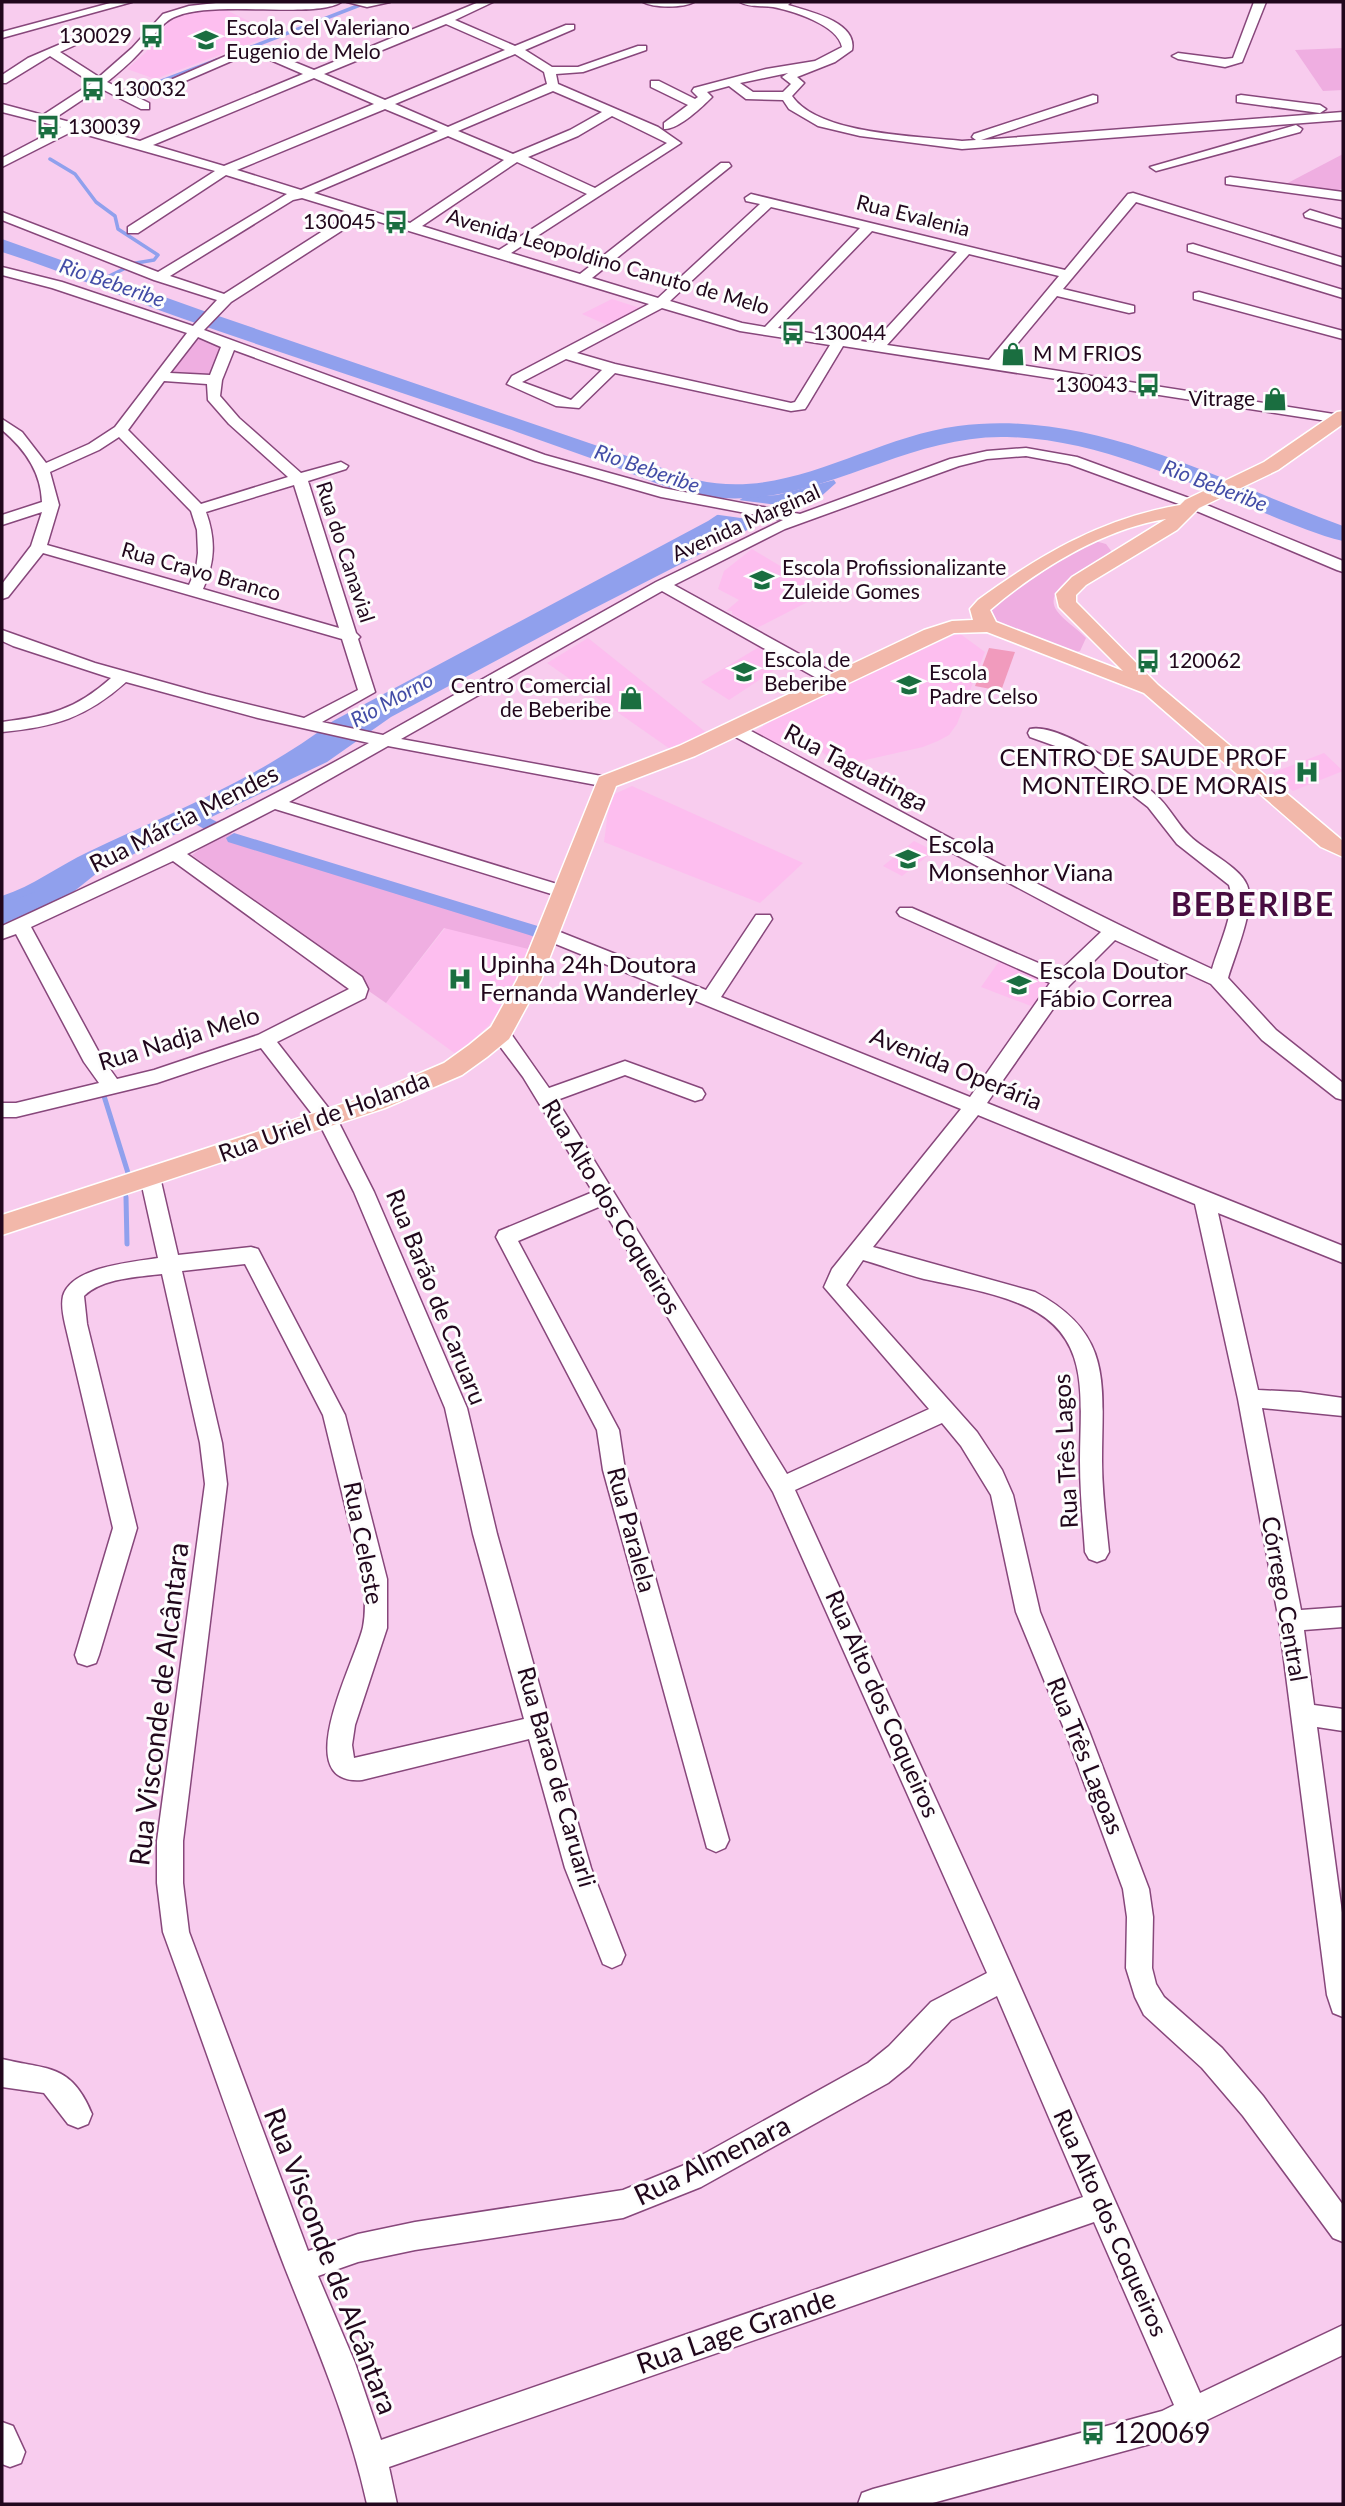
<svg xmlns="http://www.w3.org/2000/svg" width="1345" height="2506" viewBox="0 0 1345 2506" font-family="Lato,sans-serif">
	<style>
		.built { fill: #fdbeef }
		.green { fill: #efaee1 }
		.water { fill: #90a0ed }
		.pier { fill: #f8ccee }
		.lines { fill: none; stroke-linecap: round; stroke-linejoin: round }
		.stream-far1 { stroke: #90a0ed; stroke-width: 3.5 }
		.stream { stroke: #90a0ed; stroke-width: 5 }
		.canal { fill: #90a0ed; fill-rule: evenodd }
		.river { fill: #90a0ed; fill-rule: evenodd }
		.building { fill: #f19bbd }
		.minor-casing { stroke: #87477b; stroke-width: 3 }
		.major-casing { stroke: #fff; stroke-width: 3 }
		.minor { fill: #fff; fill-rule: evenodd }
		.major { fill: #f2b8aa; fill-rule: evenodd }
		.labels { text-anchor: middle; stroke-width: 6; stroke-linejoin: round; paint-order: stroke }
		.far-poi-label { font-size: 21px; fill: #21071c; stroke: #fdfdfd; text-anchor: start }
		.far-street-label { font-size: 21px; fill: #21071c; stroke: #fdfdfd }
		.far-water-label { font-size: 21px; font-style: italic; fill: #424ca6; stroke: #fdfdfd }
		.poi-label { font-size: 24px; fill: #21071c; stroke: #fdfdfd; text-anchor: start }
		.street-label { font-size: 24px; fill: #21071c; stroke: #fdfdfd }
		.near-street-label { font-size: 28px; fill: #21071c; stroke: #fdfdfd }
		.near-poi-label { font-size: 28px; fill: #21071c; stroke: #fdfdfd; text-anchor: start }
		.district-label { font-size: 32px; font-weight: bold; letter-spacing: 2px; fill: #480c40; stroke: #fdfdfd }
	</style>
	<rect width="100%" height="100%" fill="#f8ccee"/>
	<g class="built">
		<path d="M222 8 275 34 155 79 127 69 146 52 158 32 177 16 195 11Z"/>
		<path d="M612 299 640 308 607 325 582 314Z"/>
		<path d="M752 549 825 593 757 628 732 614V611H726L739 600 718 589 724 571Z"/>
		<path d="M959 633 985 652 957 724 949 735 938 741 923 747 839 766 798 732 778 745 754 733 776 717Z"/>
		<path d="M588 638 708 734 673 751 547 663Z"/>
		<path d="M759 647 786 662 729 700 701 682Z"/>
		<path d="M1324 753 1343 771 1293 791 1272 773Z"/>
		<path d="M632 786 803 863 760 903 604 842 610 796Z"/>
		<path d="M914 841 934 851 902 876 883 866Z"/>
		<path d="M446 927 528 949 507 999 489 1025 457 1055 386 1003Z"/>
		<path d="M1000 960 1058 983 1036 1008 981 987Z"/>
	</g>
	<g class="green">
		<path d="M1343 48V90L1323 91 1295 50Z"/>
		<path d="M1343 154V188L1334 193 1282 186Z"/>
		<path d="M199 338 221 346 210 375 172 373 194 339Z"/>
		<path d="M1095 541 1106 544 1112 552C1097 564 1039 586 1057 611 1064 621 1077 628 1086 638L1080 651 1073 653 997 625 991 614 993 606 1069 554Z"/>
		<path d="M225 831 248 840 536 929 528 949 444 928 386 1003 363 987 359 978 192 855Z"/>
	</g>
	<path class="water" d="M834 480 836 483 817 500 757 525 583 614 391 717 327 762 2 917V896C33 886 58 866 88 852 172 812 258 779 333 721L708 521 744 497 777 495Z"/>
	<path class="pier" d="M738 500 800 508 770 522 712 514Z"/>
	<g class="lines">
		<g class="stream-far1">
			<path d="M236 53 360 5"/>
			<path d="M130 93 217 60"/>
			<path d="M50 159 75 174 96 202 115 216 118 229 158 255 154 260 136 263 101 280"/>
		</g>
		<g class="stream">
			<path d="M104 1096 128 1173"/>
			<path d="M126 1197 127 1244"/>
		</g>
		<g class="canal">
			<path d="M190 808 221 824 223 828 221 832H209L184 817 182 813 184 809Z"/>
			<path d="M234 833 541 927 543 931 535 937 529 935 228 842 226 838Z"/>
		</g>
		<g class="river">
			<path d="M2 239 201 310 697 480C790 501 868 438 958 426 1092 408 1221 482 1343 526V541C1314 534 1285 521 1257 510 1177 478 1094 439 1007 437 901 434 811 513 704 496 671 491 641 477 610 465 579 454 548 443 517 432 405 393 292 357 181 318 121 297 62 271 2 252Z"/>
			<path d="M87 857 97 859 101 866 97 873 57 905 20 919 12 927 2 930V904L37 891 77 859Z"/>
		</g>
	</g>
	<path class="building" d="M989 648 1015 652 1001 691 975 686Z"/>
	<g class="lines">
		<g class="minor-casing">
			<g id="minor">
				<path d="M114 2H132L2 38V32Z"/>
				<path d="M225 2H341C317 19 216 0 177 16 160 22 151 41 139 53 129 64 118 73 107 82L149 103V109H141L100 88 55 118 140 141 303 74 259 55 243 56 169 88 159 85 237 51 260 48 314 70 479 2H493L455 20 515 46 566 25H574V29L525 50 552 67H578L638 46H646V50L583 72 556 74 558 84 658 127 681 143 511 253 580 274 721 163H729L731 166 592 278 658 298 760 204 746 201 745 198 751 194 1065 270 1128 194 1133 193 1343 258V266L1136 202 1063 289 1134 306V312L1129 313 1057 296 1002 362 1340 415H1343V423H1340L843 346 807 406 805 409 791 411 615 373 579 408 556 406 507 384 512 376 649 304 363 217 231 302 204 330 545 455 663 488 800 514 950 459 987 451 1026 448 1077 457 1197 501 1343 561V572L1337 570 1187 507 1069 464 1026 456 987 459 959 466 785 529 674 585 841 677 843 681 841 685H829L662 591 401 739 607 777 616 782 613 786 607 787 388 746 289 802 570 888 573 892 570 896H558L275 809 187 854 362 977 368 989 365 998 277 1042 337 1119 374 1192 467 1408 497 1534 577 1820 591 1868 625 1955 621 1964 612 1968 603 1964 565 1868 529 1739 362 1780C287 1786 356 1660 363 1627 366 1612 365 1595 363 1579L323 1415 245 1264 182 1271 222 1443 227 1484 183 1841V1883L189 1932 308 2251 358 2234 415 2222 623 2190 682 2166 868 2063 889 2046 931 2002 987 1973 773 1492 601 1206 518 1241 619 1430 625 1470 729 1840 725 1848 716 1852 707 1848 603 1470 597 1430 496 1237 499 1231 593 1192 523 1077 490 1033 493 1028H507L549 1088 625 1061 702 1089 705 1094 702 1099 695 1101 625 1075 557 1100 787 1474 929 1409 824 1287 832 1269 961 1109 541 938 539 934 541 930H555L706 990 756 915H770L772 919 721 997 970 1097 1050 983 900 916 897 912 900 908H912L1059 972 1101 932 728 733 726 729 728 725H740C896 809 1051 895 1212 969 1219 944 1237 910 1229 885L1177 844 1148 807 1095 766 1075 753 1030 737 1028 733 1030 729C1060 722 1138 777 1160 799 1171 810 1178 825 1190 836 1204 850 1240 867 1247 885 1256 907 1235 954 1228 978L1276 1030 1343 1083V1100L1336 1098 1262 1040 1211 984 1115 940 1069 986 987 1103 1343 1246V1263L1218 1213 1258 1390 1300 1392 1343 1398V1416L1262 1408 1301 1610 1343 1607V1627L1304 1630 1314 1705 1343 1709V1731L1317 1727 1343 1920V2017L1333 2013 1327 1995 1279 1621 1238 1399 1195 1204 978 1115 873 1247 1035 1292C1114 1334 1102 1384 1102 1461 1102 1492 1106 1522 1109 1552L1105 1559 1097 1562 1089 1559 1085 1552C1083 1522 1080 1492 1080 1461 1080 1395 1093 1332 1018 1303 988 1291 956 1286 924 1279 904 1274 884 1266 863 1260L846 1285 977 1432 1002 1470 1013 1495 1040 1612 1089 1731 1149 1889 1153 1917 1152 1968 1156 1984 1164 1997 1222 2048 1263 2096 1343 2205V2242L1333 2238 1243 2116 1202 2068 1144 2015 1135 1997 1126 1968 1127 1917 1123 1889 1065 1731 1016 1612 991 1495 961 1446 942 1423 795 1490 990 1918 1200 2393 1343 2325V2355L1165 2440 929 2504H858L862 2493 873 2489 1162 2411 1174 2405 1094 2222 389 2467 397 2504H367C349 2421 316 2346 285 2268 242 2157 204 2044 163 1932L157 1883V1841L205 1484 200 1443 162 1274C138 1277 102 1278 84 1296L87 1324 137 1528 99 1655 96 1663 87 1666 78 1663 75 1655 113 1528 65 1324C63 1315 61 1305 63 1296 71 1267 132 1262 158 1258L140 1177 143 1172 150 1169 157 1172 160 1177 178 1255 251 1247 258 1249 345 1415 387 1579V1628L355 1725 352 1745 354 1758 524 1719 473 1534 445 1408 354 1192 319 1123 261 1048 157 1083 16 1117H2V1103H16L99 1083 84 1062 16 934 2 939V926C127 869 249 810 369 743L258 718 126 682C86 718 54 727 2 732V722C49 716 75 710 111 678L13 646 2 641V630L95 663 206 694 304 718 358 690 342 639 43 553 8 597 2 599V584L31 546 42 512 2 525V515L42 502C41 472 25 449 2 430V419L22 432 46 463 89 444 115 427 187 333 52 288 2 275V267L62 282 193 326 217 300 154 280 2 220V212L158 272 287 194 226 175 138 233H128V227L215 171 73 131 2 167V158L61 127 2 112V104L43 115 92 83 50 56 6 83H2V75L28 58 91 31 95 32V36L60 52 99 77 132 48 163 14 189 6ZM446 24 505 50 385 100 324 74ZM515 54 544 72 547 84 448 127 395 104ZM314 78 374 104 224 166 153 145ZM553 91 602 112 570 130 513 154 458 131ZM385 109 438 131 301 190 237 170ZM612 116 667 143 595 188 528 157 578 136ZM448 136 504 160 410 223 314 193ZM517 162 587 194 499 250 422 226ZM302 198 351 213 224 294 170 276 293 200ZM771 207 860 228 765 327 742 323 670 301ZM872 231 957 252 873 343 778 328ZM969 254 1059 276 989 360 887 345ZM662 308 740 331 830 345 795 402 791 403 615 364 577 353ZM198 337 221 347 210 375 170 373ZM234 350 535 461 661 497 783 520 656 582 383 735 322 722 375 692 358 639 360 637 356 633 308 481 346 469 348 466 341 462 301 473 239 418 220 396 222 380ZM566 359 602 370 571 400 522 382ZM164 381 207 384 208 400 229 424 288 477 201 504 128 430ZM119 437 191 511 197 530 198 553 196 569 189 585 47 545 59 505 50 472 99 450ZM294 485 339 628 203 589C215 562 216 540 206 512ZM173 861 349 989 258 1035 154 1070 117 1079 102 1058 31 927ZM997 1996 1083 2197 381 2440 355 2363 318 2276 358 2262 415 2250 623 2218 701 2187 888 2083 909 2066 951 2020Z"/>
				<path d="M347 2H390L367 7Z"/>
				<path d="M643 2H694C684 8 653 8 643 2Z"/>
				<path d="M740 2H791L788 5C808 11 858 22 852 50L835 62 797 77 804 83 792 96C819 135 918 136 962 141L976 140 972 137 974 134 1093 95 1097 96V102L981 140 1343 112V120L962 149 860 136 818 126 789 109 783 100 746 99 729 86 707 92 712 97C702 107 678 130 664 129V123L688 105 651 87V81H659L695 99 698 97 692 91 694 88 766 69 815 61 842 47C838 25 793 11 773 7 762 5 750 8 740 2ZM788 73 782 77 791 84 783 92H753L740 83Z"/>
				<path d="M1254 2H1266L1242 62 1225 67 1178 59 1172 56 1178 53 1225 59 1233 58Z"/>
				<path d="M1241 95 1320 105 1326 109 1320 113 1237 102V96Z"/>
				<path d="M1296 125 1302 129 1300 132 1156 171 1150 167Z"/>
				<path d="M1230 177 1343 192V200L1226 184V178Z"/>
				<path d="M1310 210 1343 220V228L1305 217 1304 214Z"/>
				<path d="M1193 244 1343 290V298L1188 251V245Z"/>
				<path d="M1199 292 1343 331V339L1194 299V293Z"/>
				<path d="M2 2059C47 2070 71 2063 92 2114L88 2124 78 2128 68 2124 44 2093 2 2087Z"/>
				<path d="M2 2422 13 2426 25 2452 21 2463 10 2467 2 2464Z"/>
			</g>
		</g>
		<g class="major-casing">
			<path id="major" d="M1343 411V424L1278 470 1199 508 1177 530 1086 585 1076 595V602L1158 685 1343 841V857L1321 847 1144 693 987 632 954 633 695 756 616 786 541 980 509 1039 487 1057 462 1075 385 1108 2 1235V1215L367 1096 444 1063 469 1045 491 1027 517 980 599 777 679 746 924 630 952 621 973 620 970 609 978 600C1041 554 1103 518 1180 505L1185 500 1264 462 1337 412ZM1166 519 1072 577 1056 594 1059 607 1123 671 996 622 990 610C1038 569 1103 529 1166 519Z"/>
		</g>
		<use href="#minor" class="minor"/>
		<use href="#major" class="major"/>
	</g>
	<defs>
		<g id="bus-bare" transform="scale(1.89)"><path d="M-5-6H5V4H4V6H2V4H-2V6H-4V4H-5ZM-3.5-4V0h7V-4ZM-3.5 1.2v1.5H-2V1.2ZM2 1.2v1.5H3.5V1.2Z" fill="#1a6e40" stroke="#fdfdfd" stroke-width="2.5" paint-order="stroke"/></g>
		<g id="school-bare" transform="scale(1.89)"><path d="M0-5L7-2L0 1L-7-2ZM-4 1L0 2.5L4 1V4Q0 6-4 4Z" fill="#1a6e40" stroke="#fdfdfd" stroke-width="2.5" paint-order="stroke"/></g>
		<g id="shop-bare" transform="scale(1.89)"><path d="M-5-2.5h2.3a2.7 3.5 0 0 1 5.4 0H5L5.5 6h-11ZM-1.5-2.5h3a1.5 2.3 0 0 0-3 0Z" fill="#1a6e40" stroke="#fdfdfd" stroke-width="2.5" paint-order="stroke"/></g>
		<g id="hospital-bare" transform="scale(1.89)"><path d="M-5-5h3v3.5h4V-5h3V5h-3V1.5h-4V5h-3Z" fill="#1a6e40" stroke="#fdfdfd" stroke-width="2.5" paint-order="stroke"/></g>
	</defs>
	<g fill-rule="evenodd">
		<use href="#bus-bare" x="152" y="36"/>
		<use href="#school-bare" x="206" y="40"/>
		<use href="#bus-bare" x="93" y="89"/>
		<use href="#bus-bare" x="48" y="127"/>
		<use href="#bus-bare" x="396" y="222"/>
		<use href="#bus-bare" x="793" y="333"/>
		<use href="#shop-bare" x="1013" y="354"/>
		<use href="#bus-bare" x="1148" y="385"/>
		<use href="#shop-bare" x="1275" y="399"/>
		<use href="#school-bare" x="762" y="580"/>
		<use href="#bus-bare" x="1148" y="661"/>
		<use href="#school-bare" x="744" y="672"/>
		<use href="#school-bare" x="909" y="685"/>
		<use href="#shop-bare" x="631" y="698"/>
		<use href="#hospital-bare" x="1307" y="772"/>
		<use href="#school-bare" x="908" y="859"/>
		<use href="#hospital-bare" x="460" y="979"/>
		<use href="#school-bare" x="1019" y="985"/>
		<use href="#bus-bare" x="1093" y="2433"/>
	</g>
	<g class="labels">
		<g class="far-poi-label">
			<text x="226" y="35">Escola Cel Valeriano<tspan x="226" dy="24">Eugenio de Melo</tspan></text>
			<text x="132" y="43" text-anchor="end">130029</text>
			<text x="113" y="96">130032</text>
			<text x="68" y="134">130039</text>
			<text x="376" y="229" text-anchor="end">130045</text>
			<text x="813" y="340">130044</text>
			<text x="1033" y="361">M M FRIOS</text>
			<text x="1128" y="392" text-anchor="end">130043</text>
			<text x="1255" y="406" text-anchor="end">Vitrage</text>
			<text x="782" y="575">Escola Profissionalizante<tspan x="782" dy="24">Zuleide Gomes</tspan></text>
			<text x="764" y="667">Escola de<tspan x="764" dy="24">Beberibe</tspan></text>
			<text x="1168" y="668">120062</text>
			<text x="929" y="680">Escola<tspan x="929" dy="24">Padre Celso</tspan></text>
			<text x="611" y="693" text-anchor="end">Centro Comercial<tspan x="611" dy="24">de Beberibe</tspan></text>
		</g>
		<g class="far-street-label">
			<text transform="translate(913 216) rotate(14)" y="7">Rua Evalenia</text>
			<text transform="translate(608 262) rotate(16)" y="7">Avenida Leopoldino Canuto de Melo</text>
			<text transform="translate(746 523) rotate(-24)" y="7">Avenida Marginal</text>
			<text transform="translate(345 552) rotate(72)" y="7">Rua do Canavial</text>
			<text transform="translate(201 572) rotate(16)" y="7">Rua Cravo Branco</text>
		</g>
		<g class="far-water-label">
			<text transform="translate(112 283) rotate(19)" y="7">Rio Beberibe</text>
			<text transform="translate(647 469) rotate(19)" y="7">Rio Beberibe</text>
			<text transform="translate(1215 486) rotate(21)" y="7">Rio Beberibe</text>
			<text transform="translate(392 700) rotate(-29)" y="7">Rio Morno</text>
		</g>
		<g class="poi-label">
			<text x="1287" y="766" text-anchor="end">CENTRO DE SAUDE PROF<tspan x="1287" dy="28">MONTEIRO DE MORAIS</tspan></text>
			<text x="928" y="853">Escola<tspan x="928" dy="28">Monsenhor Viana</tspan></text>
			<text x="480" y="973">Upinha 24h Doutora<tspan x="480" dy="28">Fernanda Wanderley</tspan></text>
			<text x="1039" y="979">Escola Doutor<tspan x="1039" dy="28">Fábio Correa</tspan></text>
		</g>
		<g class="street-label">
			<text transform="translate(856 768) rotate(28)" y="8">Rua Taguatinga</text>
			<text transform="translate(184 819) rotate(-27)" y="8">Rua Márcia Mendes</text>
			<text transform="translate(179 1039) rotate(-17)" y="8">Rua Nadja Melo</text>
			<text transform="translate(956 1069) rotate(22)" y="8">Avenida Operária</text>
			<text transform="translate(324 1117) rotate(-20)" y="8">Rua Uriel de Holanda</text>
			<text transform="translate(611 1207) rotate(59)" y="8">Rua Alto dos Coqueiros</text>
			<text transform="translate(436 1297) rotate(68)" y="8">Rua Barão de Caruaru</text>
			<text transform="translate(1066 1451) rotate(-93)" y="8">Rua Três Lagos</text>
			<text transform="translate(631 1530) rotate(75)" y="8">Rua Paralela</text>
			<text transform="translate(363 1543) rotate(79)" y="8">Rua Celeste</text>
			<text transform="translate(1284 1599) rotate(80)" y="8">Córrego Central</text>
			<text transform="translate(882 1704) rotate(66)" y="8">Rua Alto dos Coqueiros</text>
			<text transform="translate(1085 1756) rotate(68)" y="8">Rua Três Lagoas</text>
			<text transform="translate(556 1777) rotate(74)" y="8">Rua Barao de Caruarli</text>
			<text transform="translate(1110 2223) rotate(66)" y="8">Rua Alto dos Coqueiros</text>
		</g>
		<g class="near-street-label">
			<text transform="translate(159 1704) rotate(-83)" y="10">Rua Visconde de Alcântara</text>
			<text transform="translate(712 2160) rotate(-26)" y="10">Rua Almenara</text>
			<text transform="translate(331 2261) rotate(69)" y="10">Rua Visconde de Alcântara</text>
			<text transform="translate(736 2331) rotate(-19)" y="10">Rua Lage Grande</text>
		</g>
		<g class="near-poi-label">
			<text x="1113" y="2443">120069</text>
		</g>
		<g class="district-label">
			<text x="1253" y="916">BEBERIBE</text>
		</g>
	</g>
	<rect width="1345" height="2506" fill="none" stroke="#21071c" stroke-width="7"/>
</svg>
